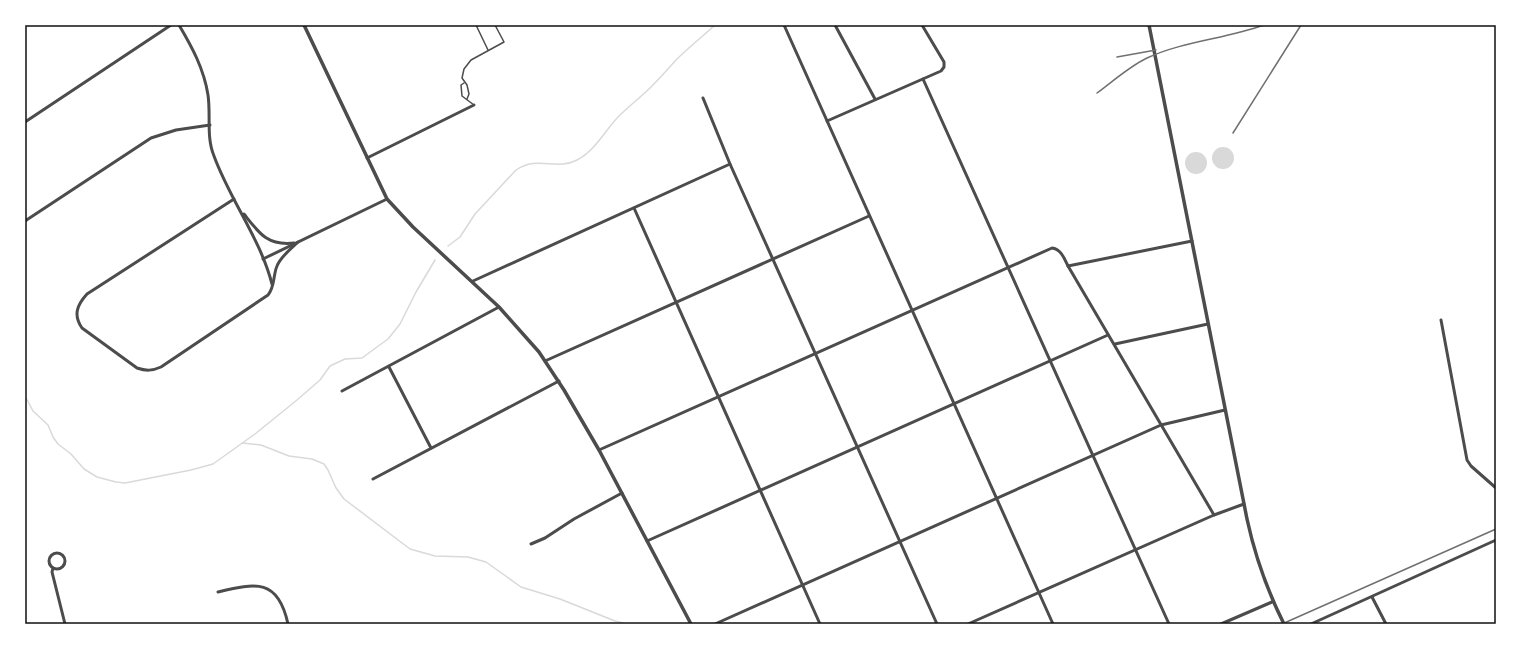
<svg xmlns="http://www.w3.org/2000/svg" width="1521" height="649" viewBox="0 0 1521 649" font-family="Georgia,serif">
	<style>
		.water { fill: #d9d9d9 }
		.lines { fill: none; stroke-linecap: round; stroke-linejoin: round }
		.stream { stroke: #d9d9d9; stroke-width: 1.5 }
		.service { stroke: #4c4c4c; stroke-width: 1.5 }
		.minor { stroke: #4c4c4c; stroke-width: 3 }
		.tertiary { stroke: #4c4c4c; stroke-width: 3.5 }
		.rail { stroke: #707070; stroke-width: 1.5 }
		.neatline { fill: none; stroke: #111; stroke-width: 1.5 }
	</style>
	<rect width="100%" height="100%" fill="#fff"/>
	<g class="water">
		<circle cx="1223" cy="158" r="11"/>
		<circle cx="1196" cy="163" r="11"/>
	</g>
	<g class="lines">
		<g class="stream">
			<path d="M448 246 460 237 475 214 516 170C538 155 556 171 577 160 595 151 606 129 619 116 629 106 641 97 651 87 660 78 668 69 676 60 688 48 702 37 715 25"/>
			<path d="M25 396 33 411 48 425 53 437 58 444 71 454 84 469 97 477 116 482 125 483 191 470 213 464 255 434 297 400 320 380 330 366 345 359 362 358 388 339 400 324 416 292 435 260"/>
			<path d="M242 443 261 445 289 456 312 459 324 464 328 470 336 488 344 499 410 549 435 556 468 557 486 562 521 587 560 599 615 621 627 624"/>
		</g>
		<g class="service">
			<path d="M476 25 488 50"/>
			<path d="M464 83 461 85 462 96 474 105"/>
			<path d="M467 99 469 94 467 85 462 78 464 69 471 60 504 42 495 25"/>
		</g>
		<g class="minor">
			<path d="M179 25C192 47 204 69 208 95 211 115 206 137 214 156 230 200 260 238 272 284"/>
			<path d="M784 25 1053 624"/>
			<path d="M835 25 875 99"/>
			<path d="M923 79 1169 624"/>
			<path d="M703 98 730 164 937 624"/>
			<path d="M827 121 941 71 944 67V62L922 25"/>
			<path d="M25 122 171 25"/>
			<path d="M367 158 474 105"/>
			<path d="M234 199 87 294C77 305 73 315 82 328L137 368C146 371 152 371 161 367L268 295C275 287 273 275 277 266 281 256 291 249 298 242"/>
			<path d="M634 208 820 624"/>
			<path d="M244 214C259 233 267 246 294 243"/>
			<path d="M25 221 151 138 176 130 210 125"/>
			<path d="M263 259 387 199"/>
			<path d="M1068 266 1214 515"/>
			<path d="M473 281 730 164"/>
			<path d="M1441 320 1467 460 1471 466 1496 488"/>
			<path d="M1115 344 1208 324"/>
			<path d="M545 361 869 216"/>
			<path d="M389 367 431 448"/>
			<path d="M342 391 499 307"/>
			<path d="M599 450 1052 248C1061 249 1064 258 1068 266L1192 241"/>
			<path d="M373 479 559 381"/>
			<path d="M647 541 1108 335"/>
			<path d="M531 544 545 538 574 519 622 493"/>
			<circle cx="57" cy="561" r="8"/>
			<path d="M53 568 52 572 65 624"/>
			<path d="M218 592C256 583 278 578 288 624"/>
			<path d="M1372 597 1386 624"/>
			<path d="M715 624 1161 425 1225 410"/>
			<path d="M968 624 1214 515 1244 504"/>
			<path d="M1221 624 1272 602"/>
			<path d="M1311 624 1496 540"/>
		</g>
		<g class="tertiary">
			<path d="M304 25 387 199 413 227 499 307 539 352 564 390 599 450 691 624"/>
			<path d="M1149 25 1247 519C1255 556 1267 590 1284 624"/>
		</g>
		<g class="rail">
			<path d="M1117 57 1156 50"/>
			<path d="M1097 93C1112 82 1130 66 1147 58 1184 41 1225 39 1264 25"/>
			<path d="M1233 133 1301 25"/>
			<path d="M1282 624 1496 529"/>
		</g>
	</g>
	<rect width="1521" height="649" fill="none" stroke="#ffffff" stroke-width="52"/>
	<rect x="26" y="26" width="1469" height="597" class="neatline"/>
</svg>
